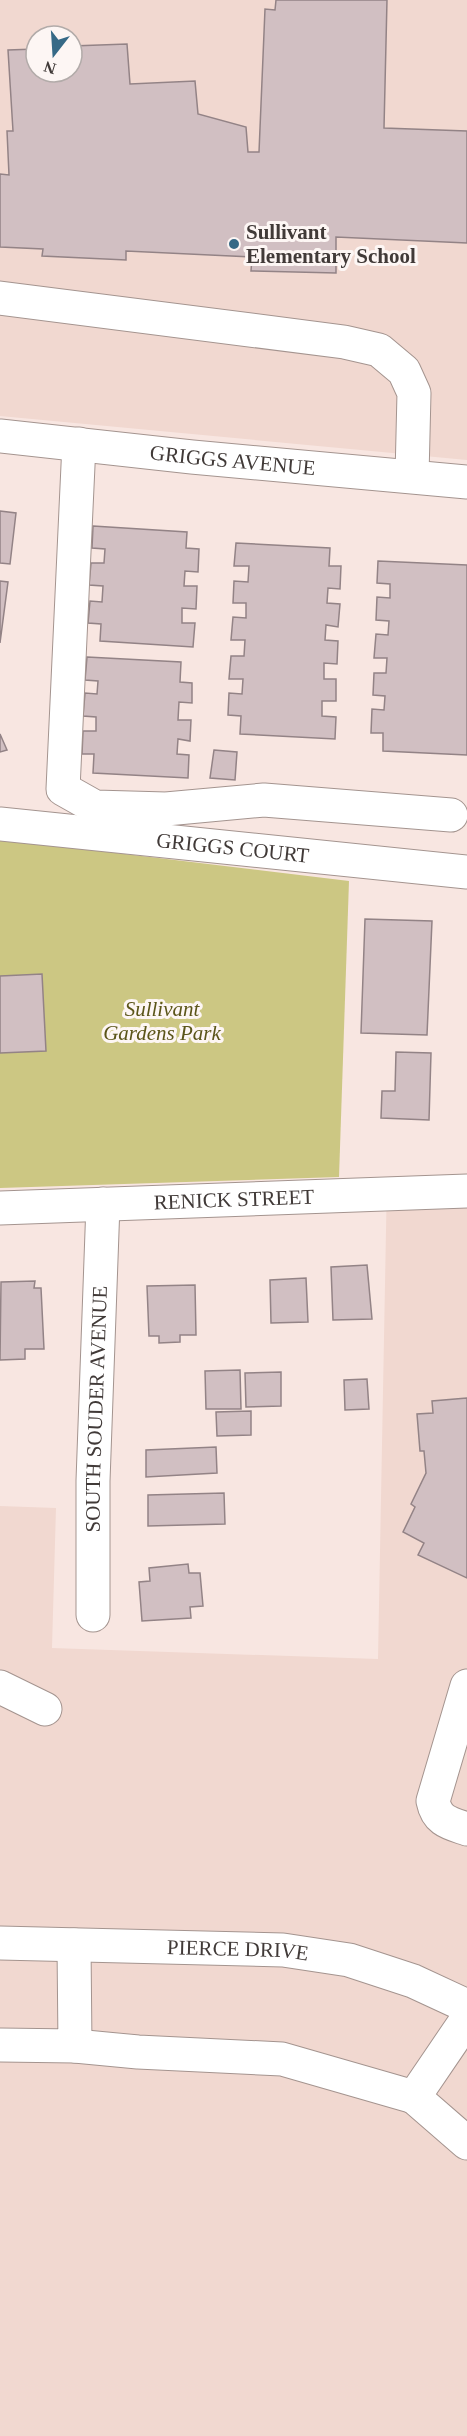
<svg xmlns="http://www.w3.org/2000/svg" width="467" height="2436" viewBox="0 0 467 2436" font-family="Georgia,serif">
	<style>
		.built { fill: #f1d8d0; fill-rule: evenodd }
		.green { fill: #ccc783 }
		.building { fill: #d1bfc2; stroke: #938386; stroke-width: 1.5 }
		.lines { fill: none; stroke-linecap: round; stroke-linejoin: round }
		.minor-casing { stroke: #a4948f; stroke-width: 35 }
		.minor { stroke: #fff; stroke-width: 33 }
		.poi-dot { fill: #366986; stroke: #fdf6f4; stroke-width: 2 }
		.labels { text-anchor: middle; stroke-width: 6; stroke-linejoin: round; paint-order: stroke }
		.poi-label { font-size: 21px; font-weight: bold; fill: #413a38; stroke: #fdf6f4; text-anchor: start }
		.street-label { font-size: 21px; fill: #413a38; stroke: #fdf6f4 }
		.park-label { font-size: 21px; font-style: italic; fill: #5b5519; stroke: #fdf6f4 }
	</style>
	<rect width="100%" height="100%" fill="#f8e6e1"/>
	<g class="built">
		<path d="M0 0H467V460L0 416ZM36 36H72V72H36Z"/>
		<path d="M467 1174V2436H0V1506L56 1508 52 1648 378 1659 387 1177Z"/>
	</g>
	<path class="green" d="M0 839 349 881 339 1177 0 1188Z"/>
	<g class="building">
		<path d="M276 0H387L384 128 467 131V243L336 237V273L251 271 252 257 126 251V260L42 256 43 249 0 247V174L9 175 7 131H13L8 50 36 49V72H72V46L127 44 130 84 195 81 198 114 246 127 248 152H259L265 9 275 10Z"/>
		<path d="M0 511 16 513 10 564 0 563Z"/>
		<path d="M93 526 187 532 186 548 199 549 198 572 185 571 184 586H197L196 609 182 608V623H195L193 647 100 641 101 624 88 623 90 601 102 602 103 586 89 585 91 563H104L105 549 92 548Z"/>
		<path d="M236 543 330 548 329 566H341L340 589 328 588 327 603 340 604 338 627 326 625 325 640 338 641 337 664 324 663V679H336V701H322V716L336 717 335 739 240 734 241 716 228 715 229 693 242 694 243 679H229L231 656H244L245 640H231L233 617 246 618V603H233L234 581 248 582 249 566H234Z"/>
		<path d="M378 561 467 565V755L383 751V733H371L372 709 384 710 385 696 373 695 374 673H386L387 658H374L376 634 388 635 389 621 376 620 377 597 390 598V584L377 583Z"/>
		<path d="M0 581 8 582 0 643Z"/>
		<path d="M87 657 181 662 180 682 192 683V703L179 702 178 720H191L190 741 178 739 177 754 189 755 188 778 93 773 94 754H82L83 731H96V717L83 716 85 693 97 694 98 681 85 680Z"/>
		<path d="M0 734 7 750 0 752Z"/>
		<path d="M214 750 237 752 235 780 210 778Z"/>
		<path d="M365 919 432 921 427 1035 361 1033Z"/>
		<path d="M42 974 46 1051 0 1053V976Z"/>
		<path d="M396 1052 431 1053 429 1120 381 1118 382 1091H395Z"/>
		<path d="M367 1265 372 1319 333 1320 331 1267Z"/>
		<path d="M306 1278 308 1322 271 1323 270 1280Z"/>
		<path d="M35 1281 34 1288H41L44 1349H25V1359L0 1360 1 1282Z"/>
		<path d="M195 1285 196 1335H180V1342L159 1343V1336H149L147 1286Z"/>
		<path d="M240 1370 241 1409H206L205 1371Z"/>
		<path d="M281 1372V1406L246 1407 245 1373Z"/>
		<path d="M367 1379 369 1409 345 1410 344 1380Z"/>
		<path d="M467 1398V1578L418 1555 424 1543 403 1532 415 1507 411 1504 426 1473 424 1451H420L417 1414 433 1413 432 1401Z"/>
		<path d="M251 1411V1435L217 1436 216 1412Z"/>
		<path d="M216 1447 217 1473 146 1477V1450Z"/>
		<path d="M224 1493 225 1524 148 1526V1495Z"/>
		<path d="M188 1564 189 1573H200L203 1606 190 1607 191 1618 142 1621 139 1582 150 1581 149 1568Z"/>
	</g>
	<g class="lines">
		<g class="minor-casing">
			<g id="minor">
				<path d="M0 298 344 342 379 350 404 371 414 393 412 476"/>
				<path id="s1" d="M0 436 192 457 467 482"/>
				<path d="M79 444 63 789 95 807 166 809 264 800 451 815"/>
				<path id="s2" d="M0 824 467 872"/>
				<path id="s3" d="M0 1208 467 1191"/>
				<path id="s4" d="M93 1615V1481L103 1204"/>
				<path d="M467 1686 433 1801C437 1821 449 1823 467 1829"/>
				<path d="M0 1687 45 1709"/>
				<path id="s5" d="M0 1943 283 1950 349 1960 413 1981 467 2006"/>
				<path d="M0 2045 75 2046 74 1945"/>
				<path d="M75 2046 138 2052 282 2059 414 2097 467 2019"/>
				<path d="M414 2097 467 2143"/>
			</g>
		</g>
		<use href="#minor" class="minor"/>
	</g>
	<circle class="poi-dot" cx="234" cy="244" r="6"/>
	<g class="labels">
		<g class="poi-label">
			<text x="246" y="239">Sullivant<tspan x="246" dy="24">Elementary School</tspan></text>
		</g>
		<g class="street-label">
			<text dy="7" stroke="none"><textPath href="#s1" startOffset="234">GRIGGS AVENUE</textPath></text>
			<text dy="7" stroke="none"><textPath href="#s2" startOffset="234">GRIGGS COURT</textPath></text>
			<text dy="7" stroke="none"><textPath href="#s3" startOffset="234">RENICK STREET</textPath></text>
			<text dy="7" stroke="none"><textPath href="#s4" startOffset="206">SOUTH SOUDER AVENUE</textPath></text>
			<text dy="7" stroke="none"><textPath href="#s5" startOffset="238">PIERCE DRIVE</textPath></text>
		</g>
		<g class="park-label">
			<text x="162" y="1016">Sullivant<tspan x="162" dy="24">Gardens Park</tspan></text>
		</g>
	</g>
	<g transform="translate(54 54) rotate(197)"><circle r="28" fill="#fdf6f4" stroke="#b2aba9" stroke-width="1.5"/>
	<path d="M0-4.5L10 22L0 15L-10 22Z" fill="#366986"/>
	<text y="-9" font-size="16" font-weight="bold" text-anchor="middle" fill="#413a38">N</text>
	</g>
</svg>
